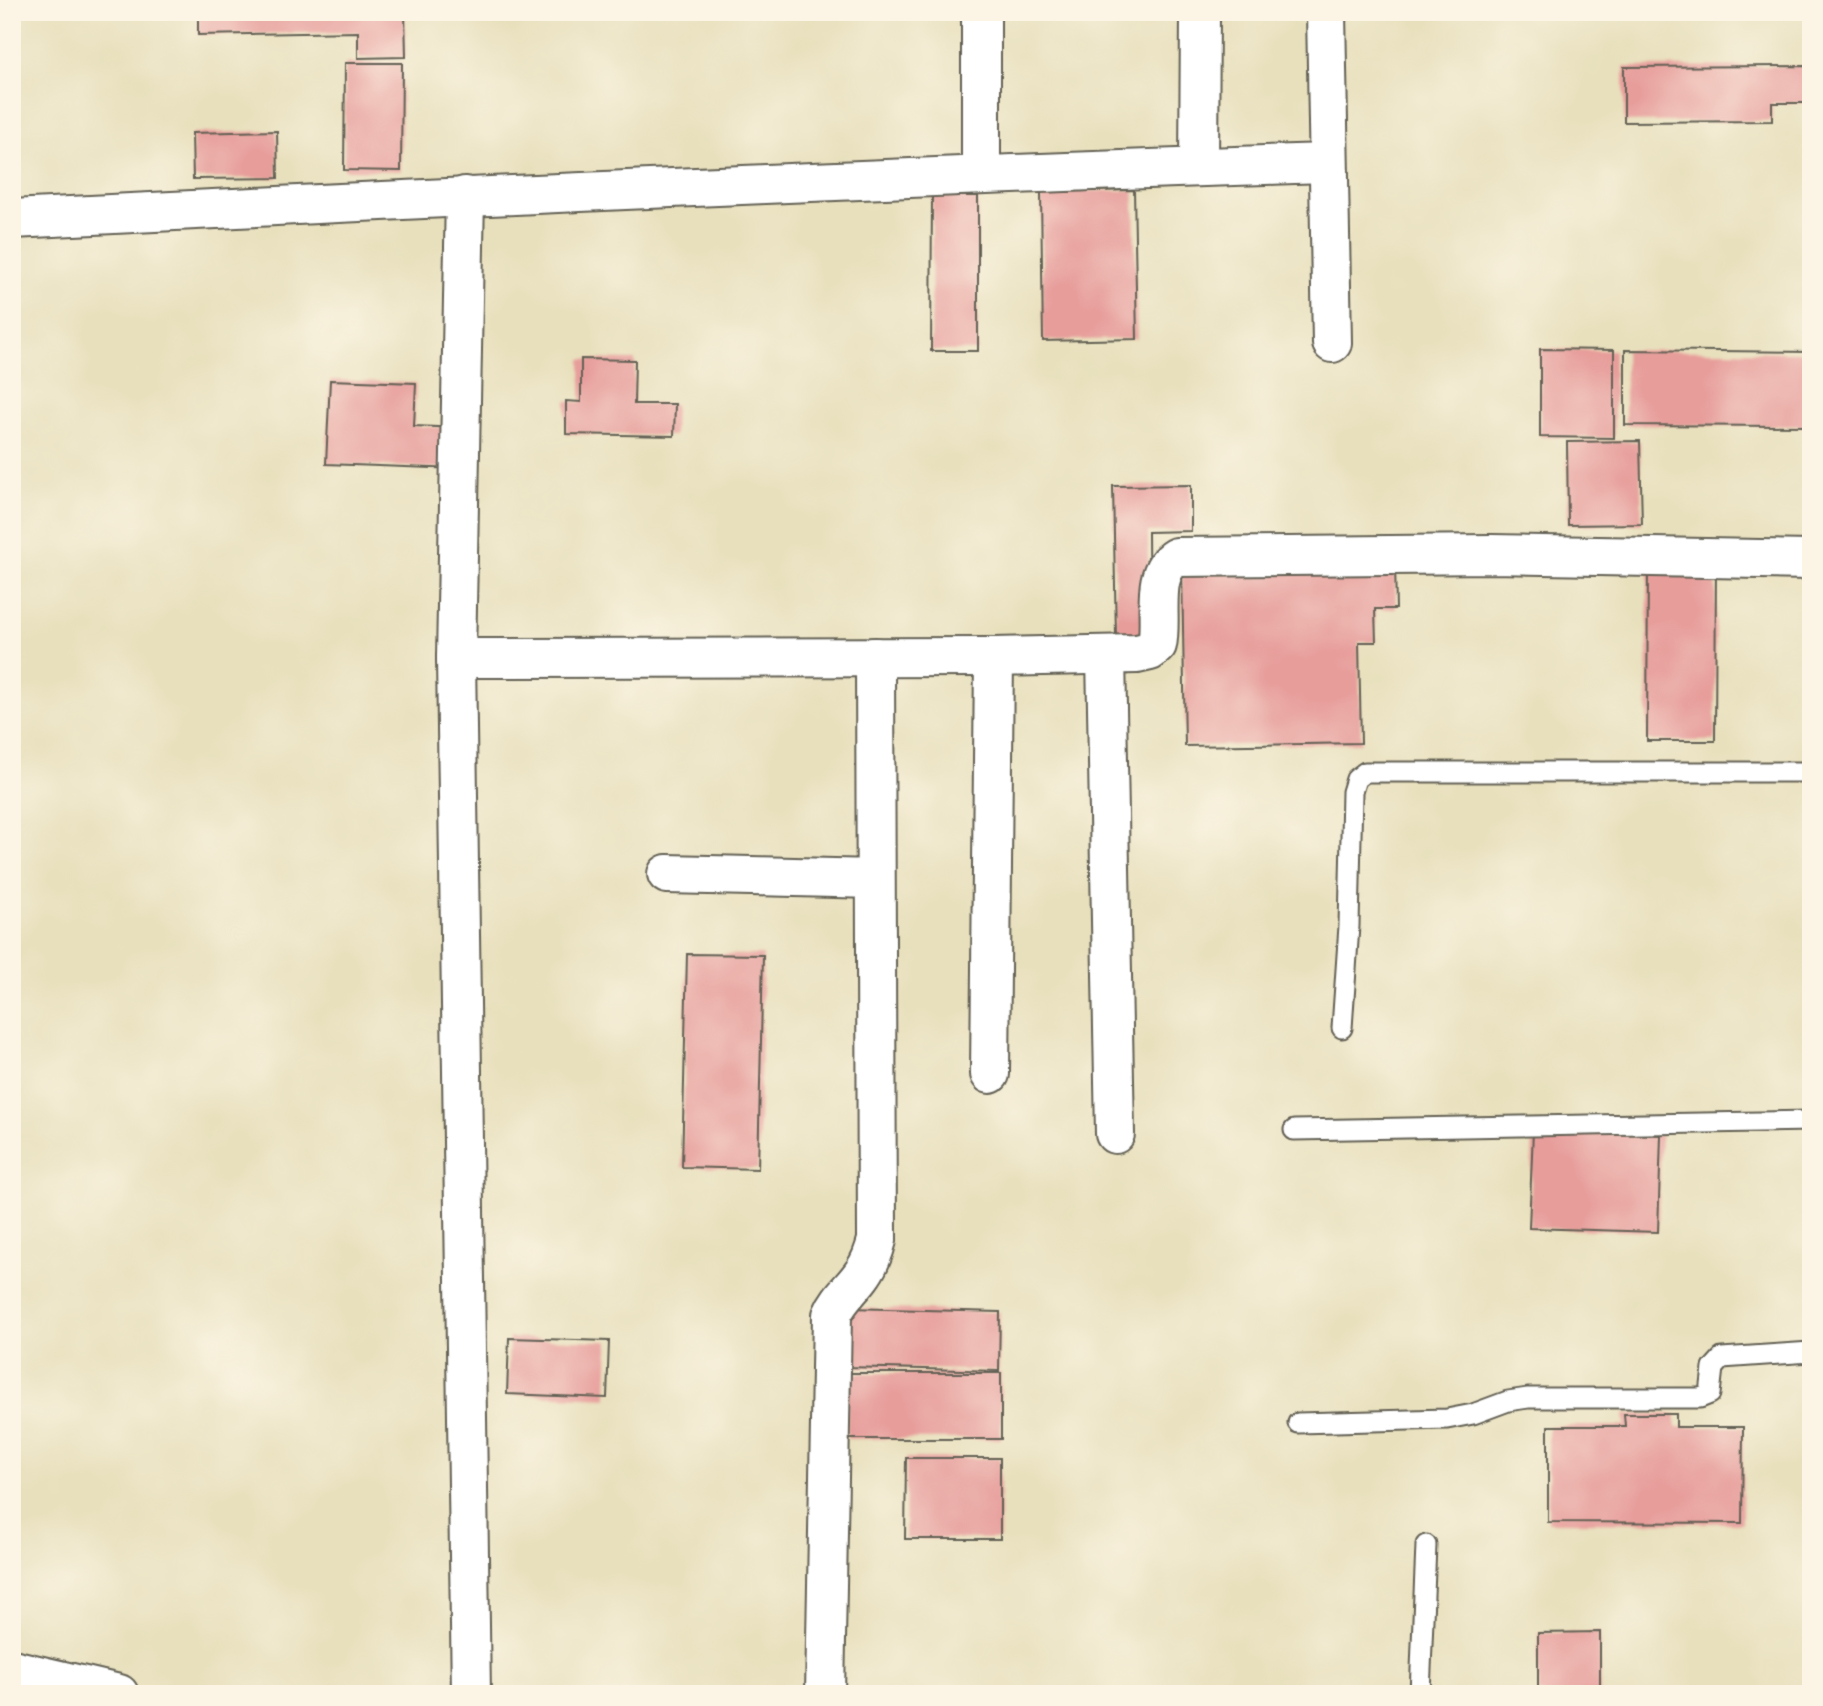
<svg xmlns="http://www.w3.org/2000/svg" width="1823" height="1706" viewBox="0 0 1823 1706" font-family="Mynerve,sans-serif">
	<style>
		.building { fill: #e79e9b }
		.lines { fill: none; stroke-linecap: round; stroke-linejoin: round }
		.lane-casing { stroke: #636154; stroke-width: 23 }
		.street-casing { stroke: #636154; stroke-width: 42 }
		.lane { stroke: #fff; stroke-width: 19 }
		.street { stroke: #fff; stroke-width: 38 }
	</style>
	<rect width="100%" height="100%" fill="#fcf5e5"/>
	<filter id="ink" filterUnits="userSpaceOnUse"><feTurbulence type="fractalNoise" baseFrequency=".0143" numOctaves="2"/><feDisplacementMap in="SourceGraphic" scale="14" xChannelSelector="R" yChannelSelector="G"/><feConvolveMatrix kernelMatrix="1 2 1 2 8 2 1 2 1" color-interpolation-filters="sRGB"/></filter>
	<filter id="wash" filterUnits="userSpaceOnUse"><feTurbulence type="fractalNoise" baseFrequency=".00686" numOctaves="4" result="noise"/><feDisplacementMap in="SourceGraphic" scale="28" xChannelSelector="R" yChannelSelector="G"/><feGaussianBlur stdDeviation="1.57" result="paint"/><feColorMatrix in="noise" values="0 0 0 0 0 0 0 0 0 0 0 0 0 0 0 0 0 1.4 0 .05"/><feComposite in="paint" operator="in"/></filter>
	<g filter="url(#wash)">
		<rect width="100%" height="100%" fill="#e8e0bd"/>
		<g id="blocks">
			<g class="building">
				<path d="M198 12H405L406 57 358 58V32L198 35Z"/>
				<path d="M345 63H402L401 171 344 170Z"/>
				<path d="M1811 66V103H1772V121L1624 122V67Z"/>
				<path d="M277 131 278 178 193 179 192 133Z"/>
				<path d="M1134 190 1137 339 1043 341 1041 192Z"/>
				<path d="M932 196H978V351H931Z"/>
				<path d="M1540 349 1614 350V438L1540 437Z"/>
				<path d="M1625 350 1811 352V426L1625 425Z"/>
				<path d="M581 359 635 360 634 404H675L674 436 566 434V401L581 402Z"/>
				<path d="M330 380 416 383 414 426 460 428 458 469 326 464Z"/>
				<path d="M1640 441 1642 524 1568 525 1567 442Z"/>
				<path d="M1191 485V531L1148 532 1149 635H1116L1113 486Z"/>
				<path d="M1648 561 1716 562 1715 741H1647Z"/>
				<path d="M1395 564 1396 609H1375L1376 642H1359L1361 743 1185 746 1182 567Z"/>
				<path d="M687 954 763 955 758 1169 682 1167Z"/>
				<path d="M1533 1131 1661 1135 1658 1232 1529 1228Z"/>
				<path d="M848 1308 1000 1312 999 1371 847 1367Z"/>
				<path d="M509 1338 609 1341 607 1398 507 1394Z"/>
				<rect x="847" y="1373" width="154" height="66"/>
				<path d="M1624 1414H1676V1427H1743L1742 1523 1548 1522V1426H1625Z"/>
				<path d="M906 1458H1000V1539H905Z"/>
				<path d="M1600 1632V1694H1538V1633Z"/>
			</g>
		</g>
	</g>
	<g filter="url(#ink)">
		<use href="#blocks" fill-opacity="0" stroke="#636154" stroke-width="2"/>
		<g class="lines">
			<g class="lane-casing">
				<g id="lane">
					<path d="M1342 1028 1349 926 1352 792 1356 779 1365 772H1811"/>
					<path d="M1294 1130 1811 1121"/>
					<path d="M1298 1423 1447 1419 1473 1414 1508 1401 1528 1398H1700L1710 1394 1713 1368 1722 1358 1811 1352"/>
					<path d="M1420 1694 1426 1545"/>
				</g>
			</g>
			<g class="street-casing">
				<g id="street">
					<path d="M1326 12 1332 343"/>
					<path d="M1199 167 1200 12"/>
					<path d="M981 174V12"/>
					<path d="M12 219C450 197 888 177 1327 163"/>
					<path d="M1106 655 1115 1134"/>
					<path d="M456 658 465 196"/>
					<path d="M667 874 875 879"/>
					<path d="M990 1074 994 657"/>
					<path d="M12 1669 119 1694"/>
					<path d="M471 1694 456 658 994 657 1137 654 1150 651 1157 645C1163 618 1149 573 1176 557L1492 554 1811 560"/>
					<path d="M825 1694 832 1315C839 1298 853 1288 863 1273 870 1263 874 1252 877 1240L875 657"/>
				</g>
			</g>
			<use href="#lane" class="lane"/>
			<use href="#street" class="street"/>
		</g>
	</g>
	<rect width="1823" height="1706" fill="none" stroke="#fcf5e5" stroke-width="42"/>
</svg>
